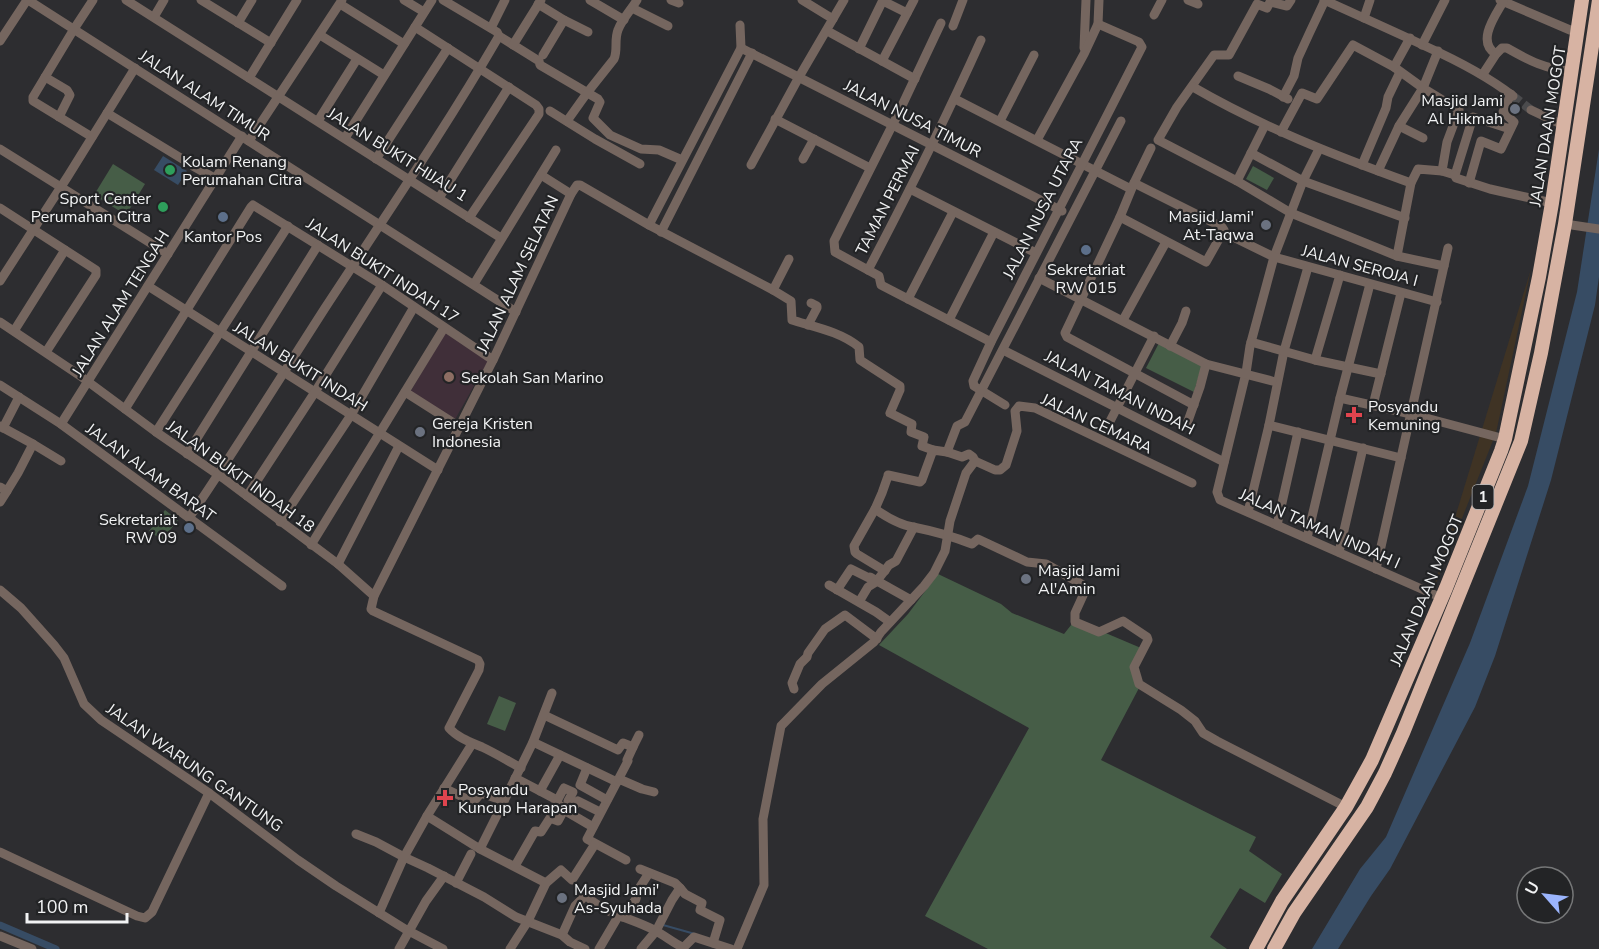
<svg xmlns="http://www.w3.org/2000/svg" width="1599" height="949" viewBox="0 0 1599 949" font-family="'Nunito Sans',sans-serif">
	<style>
		.commercial { fill: #3f3324 }
		.education { fill: #402f39 }
		.green { fill: #465d47 }
		.water { fill: #374c64 }
		.lines { fill: none; stroke-linecap: round; stroke-linejoin: round }
		.stream { stroke: #374c64; stroke-width: 2 }
		.canal { stroke: #374c64; stroke-width: 7 }
		.minor-tunnel { stroke: #4b4b4d; stroke-width: 9; stroke-dasharray: 9 4.5; stroke-linecap: butt }
		.minor { stroke: #75665f; stroke-width: 9 }
		.highway { stroke: #d7b3a3; stroke-width: 14 }
		.worship-dot { fill: #6b7280; stroke: #232426; stroke-width: 2 }
		.leisure-dot { fill: #2e9e5b; stroke: #232426; stroke-width: 2 }
		.service-dot { fill: #5c6f8a; stroke: #232426; stroke-width: 2 }
		.education-dot { fill: #8d6e63; stroke: #232426; stroke-width: 2 }
		.health-dot { fill: #e0444e; stroke: #232426; stroke-width: 2 }
		.labels { text-anchor: middle; stroke-width: 4.5; stroke-linejoin: round; paint-order: stroke }
		.shield { fill: #232426; stroke: #b4b5b6; stroke-width: 1.5 }
		.shield-label { font-size: 15px; font-weight: bold; fill: #f2f3f4 }
		.street-label { font-size: 16px; fill: #f2f3f4; stroke: #232426 }
		.poi-label { font-size: 16px; fill: #f2f3f4; stroke: #232426; text-anchor: start }
	</style>
	<rect width="100%" height="100%" fill="#2d2d30"/>
	<path class="commercial" d="M1531 269 1496 433 1431 596Z"/>
	<path class="education" d="M445 333 488 361 453 423 409 394Z"/>
	<g class="green">
		<path d="M113 164 145 184 126 215 94 195Z"/>
		<path d="M1253 166 1274 178 1267 190 1246 179Z"/>
		<path d="M1159 343 1202 365 1194 392 1146 368Z"/>
		<path d="M165 510 178 520 162 540 149 531Z"/>
		<path d="M938 574 1001 604 1012 613 1064 634 1075 620 1141 648 1132 668 1139 688 1101 760 1256 837 1249 851 1282 874 1265 903 1240 888 1210 937 1227 949H988L925 916 1029 728 879 645 908 614Z"/>
		<path d="M499 696 516 703 505 731 487 724Z"/>
	</g>
	<g class="water">
		<path d="M1599 149V277L1595 305 1551 480 1495 656 1475 707 1390 869 1371 896 1338 949H1312L1360 869 1386 837 1470 643 1528 486 1577 292Z"/>
		<path d="M163 156 187 171 178 185 154 170Z"/>
	</g>
	<g class="lines">
		<path class="stream" d="M663 925 695 934"/>
		<path class="canal" d="M0 925 56 949"/>
		<path class="minor-tunnel" d="M1513 96 1531 110"/>
		<g class="minor">
			<path d="M28 0 516 312"/>
			<path d="M126 0 501 238"/>
			<path d="M201 0 271 43"/>
			<path d="M404 0 424 12"/>
			<path d="M443 0 497 32 499 36 539 61 540 65 598 99 600 102 593 118 610 135 641 149 659 150 682 160"/>
			<path d="M590 0 624 20"/>
			<path d="M671 0 679 3"/>
			<path d="M802 0 833 19"/>
			<path d="M1188 0 1198 4"/>
			<path d="M1291 0 1287 6 1270 2 1267 8 1257 4 1229 55H1214L1177 107 1158 140 1237 181 1291 213 1397 256 1444 266"/>
			<path d="M1324 0C1357 15 1391 30 1425 46 1456 60 1486 75 1513 96"/>
			<path d="M1500 0 1570 30 1578 31"/>
			<path d="M883 1 907 13"/>
			<path d="M340 4 404 44"/>
			<path d="M538 4 564 20 543 55"/>
			<path d="M632 8 668 26"/>
			<path d="M1154 15 1162 0"/>
			<path d="M154 17 164 0"/>
			<path d="M1364 18 1370 0"/>
			<path d="M564 20 588 32"/>
			<path d="M238 23 252 0"/>
			<path d="M941 23 899 112 840 229 834 241 835 252 879 276 881 285 991 342"/>
			<path d="M953 26 963 0"/>
			<path d="M415 27 536 105 539 109V114L469 218"/>
			<path d="M491 28 505 0"/>
			<path d="M831 33 915 79"/>
			<path d="M320 35 384 75"/>
			<path d="M0 41 27 0"/>
			<path d="M513 45 541 0"/>
			<path d="M1422 45 1445 0"/>
			<path d="M741 48 1062 211"/>
			<path d="M1084 48 1086 0"/>
			<path d="M859 49 883 0"/>
			<path d="M1438 51 1423 88 1459 110 1447 142 1442 171 1455 175 1473 117 1510 129"/>
			<path d="M1496 54C1476 42 1495 16 1503 2"/>
			<path d="M882 61 914 0"/>
			<path d="M1394 67 1410 38"/>
			<path d="M1483 74 1496 54 1502 48H1507C1530 61 1545 69 1571 71"/>
			<path d="M1238 76 1269 89 1288 99"/>
			<path d="M45 77 67 90 70 95 59 117"/>
			<path d="M249 78 297 0"/>
			<path d="M1193 87C1262 127 1336 156 1411 183"/>
			<path d="M1283 97 1294 76 1298 58 1309 34 1325 0"/>
			<path d="M955 99 1131 189"/>
			<path d="M1531 110 1563 125"/>
			<path d="M550 111 595 139 640 164"/>
			<path d="M107 113 184 160"/>
			<path d="M775 119 870 168"/>
			<path d="M318 121 357 59"/>
			<path d="M567 121 587 93 614 59C618 50 614 40 618 30 622 19 631 10 637 0"/>
			<path d="M1000 121 1034 55"/>
			<path d="M1399 126 1423 138"/>
			<path d="M1281 132 1302 93 1317 99 1353 45 1394 67 1423 88 1399 126 1378 171"/>
			<path d="M92 137 33 101V97L74 29 93 0"/>
			<path d="M345 138 432 0"/>
			<path d="M1037 140 1084 54 1098 24 1099 0"/>
			<path d="M249 141 342 0"/>
			<path d="M1151 148 1134 183 1120 217 1065 333 1067 337 1194 405"/>
			<path d="M0 149 168 254"/>
			<path d="M1319 149 1303 181 1274 257 1250 346 1246 373 1217 492 1220 500 1442 598"/>
			<path d="M1251 153 1303 181 1405 218"/>
			<path d="M376 159 448 48"/>
			<path d="M803 159 814 139"/>
			<path d="M751 165 799 77 844 0"/>
			<path d="M1362 165 1386 108 1388 97 1400 72"/>
			<path d="M193 166 216 179"/>
			<path d="M541 175 571 194"/>
			<path d="M1455 175 1456 178 1490 189 1552 203"/>
			<path d="M1237 181 1265 125"/>
			<path d="M1469 183 1481 141 1501 149 1514 122 1503 112 1511 94"/>
			<path d="M910 189 1036 253"/>
			<path d="M439 198 509 87"/>
			<path d="M0 208 96 270V275L46 352"/>
			<path d="M1120 217 1206 262 1224 230 1222 227 1134 183"/>
			<path d="M1565 224 1599 229"/>
			<path d="M649 225 741 48 740 25"/>
			<path d="M661 232 752 53"/>
			<path d="M1229 235 1274 257 1437 302"/>
			<path d="M1397 256 1411 183 1418 169 1442 171"/>
			<path d="M1308 267 1284 351 1269 425 1401 458"/>
			<path d="M868 270C908 194 946 118 981 40"/>
			<path d="M1039 278 1206 364 1272 381"/>
			<path d="M0 281 68 176 135 68"/>
			<path d="M474 284 556 150"/>
			<path d="M148 286 438 470"/>
			<path d="M773 290 789 259"/>
			<path d="M908 299 953 212"/>
			<path d="M949 320 994 232"/>
			<path d="M1123 320 1166 242"/>
			<path d="M0 322 79 375 156 432 223 478 338 564 374 596"/>
			<path d="M808 325 817 308V306L811 303"/>
			<path d="M14 331 65 250"/>
			<path d="M1251 342 1315 360 1381 374"/>
			<path d="M1170 346 1182 323 1186 311"/>
			<path d="M1003 350 1224 462"/>
			<path d="M1315 360 1340 275"/>
			<path d="M0 385 61 424 282 586"/>
			<path d="M405 392 460 427"/>
			<path d="M1340 398 1411 414 1505 439"/>
			<path d="M1005 405 974 386 973 381 991 342 1142 47 1139 42 1098 24"/>
			<path d="M1373 405 1401 293"/>
			<path d="M125 409 251 207 253 205 382 285 493 360"/>
			<path d="M1188 421 1200 387 1206 364"/>
			<path d="M61 424 242 136"/>
			<path d="M0 426 33 444 18 473 7 491 0 487"/>
			<path d="M3 428 19 397"/>
			<path d="M1106 429 1154 336"/>
			<path d="M156 432 288 226"/>
			<path d="M33 444 61 461"/>
			<path d="M947 452 962 457 969 454 973 457 975 461"/>
			<path d="M187 454 318 245"/>
			<path d="M247 496 315 392 382 285"/>
			<path d="M0 502 7 491"/>
			<path d="M875 509C885 516 901 525 913 527 933 531 952 536 972 544L978 539 1027 562 1046 564 1083 585 1086 589 1075 613V622L1099 632 1123 621 1147 637 1148 640 1134 667 1139 684 1181 710 1195 721 1203 733 1217 741 1346 807"/>
			<path d="M1248 512 1269 425"/>
			<path d="M189 518C236 449 280 378 325 308 384 218 445 129 499 36"/>
			<path d="M280 522 351 415 414 307"/>
			<path d="M1277 525 1298 432"/>
			<path d="M1307 538 1340 398 1370 284"/>
			<path d="M311 545 444 328"/>
			<path d="M1339 552 1363 448"/>
			<path d="M338 564 399 446"/>
			<path d="M1376 569 1448 248"/>
			<path d="M885 571 857 554 855 552 854 546 875 509 882 493 888 476V475L920 482 922 480 933 450 947 452 957 426 965 422 1121 121"/>
			<path d="M829 585 876 612 890 622"/>
			<path d="M0 590 21 608 54 645 64 658 84 704 101 720 209 793 298 860 336 886 405 929 443 949"/>
			<path d="M837 590 851 569 869 578 870 577 911 600"/>
			<path d="M859 602 868 587 876 582 889 565 896 561 914 527"/>
			<path d="M794 689 792 683 800 664 807 657 808 653 825 629 845 615 877 639"/>
			<path d="M544 715 618 750 623 743 633 747 627 760 628 761 587 839 626 860"/>
			<path d="M533 742 617 782"/>
			<path d="M633 747 639 735"/>
			<path d="M521 768C508 761 495 753 482 747 470 742 458 738 449 728L479 670 480 664 478 660 373 611 371 609 374 596 493 360 571 194 577 185H580L649 225 773 290 791 301 792 320C815 327 841 332 859 347L860 360 900 386V390L890 413 912 424 911 432 924 437 922 446 933 450"/>
			<path d="M587 768 580 785 607 800"/>
			<path d="M515 778 540 791"/>
			<path d="M619 779 642 789 654 792"/>
			<path d="M444 788 471 801 475 800 481 793 504 801 533 742 552 693"/>
			<path d="M557 800 540 791 560 755"/>
			<path d="M427 816 480 849 546 883"/>
			<path d="M593 827 564 810V808L556 803 564 788 573 792 568 801 575 805 578 801 600 812"/>
			<path d="M356 834 376 842 404 857 428 868 484 897 516 917 562 935 570 942 585 949"/>
			<path d="M480 849 504 801"/>
			<path d="M0 852 137 916 145 918 152 912 209 793"/>
			<path d="M515 866 535 831 541 832 550 818 558 821 564 810"/>
			<path d="M640 869 675 883 680 888 672 900 656 931 641 949"/>
			<path d="M456 883 471 854"/>
			<path d="M680 888 685 894 702 903 700 910 720 920 713 943"/>
			<path d="M379 913 404 857 427 816 472 744"/>
			<path d="M623 917 636 899 638 890 649 873"/>
			<path d="M562 935 575 906 586 895C603 914 632 918 654 930 664 935 672 942 682 947"/>
			<path d="M0 936 32 949"/>
			<path d="M399 949 426 901 444 876"/>
			<path d="M510 949 528 921 546 883 561 870 572 880 595 844"/>
			<path d="M599 949 619 915"/>
			<path d="M682 949 694 937 731 949"/>
			<path d="M737 949 764 885 763 819 781 726 822 684 874 642 881 632 924 586 934 573 945 551 950 521 966 473 975 461 995 470H1000L1006 465 1017 431 1015 411 1019 406 1035 408 1192 483"/>
		</g>
		<g class="highway">
			<path d="M1256 949 1282 901 1346 807 1372 760 1446 588 1501 451 1505 439 1539 277 1552 203 1582 0"/>
			<path d="M1274 949 1294 913 1367 807 1385 773 1403 733 1521 441 1541 353 1565 224 1599 0"/>
		</g>
	</g>
	<g class="worship-dot">
		<circle cx="1515" cy="109" r="6"/>
		<circle cx="1266" cy="225" r="6"/>
		<circle cx="420" cy="432" r="6"/>
		<circle cx="1026" cy="579" r="6"/>
		<circle cx="562" cy="898" r="6"/>
	</g>
	<g class="leisure-dot">
		<circle cx="170" cy="170" r="6"/>
		<circle cx="163" cy="207" r="6"/>
	</g>
	<g class="service-dot">
		<circle cx="223" cy="217" r="6"/>
		<circle cx="1086" cy="250" r="6"/>
		<circle cx="189" cy="528" r="6"/>
	</g>
	<circle class="education-dot" cx="449" cy="377" r="6"/>
	<g class="health-dot">
		<path d="M1351 406h6v6h6v6h-6v6h-6v-6h-6v-6h6z"/>
		<path d="M442 789h6v6h6v6h-6v6h-6v-6h-6v-6h6z"/>
	</g>
	<g class="labels">
		<rect class="shield" x="1472.5" y="485" width="21" height="24" rx="4.5"/>
		<g class="shield-label">
			<text x="1483" y="502">1</text>
		</g>
		<g class="street-label">
			<text transform="translate(205 95) rotate(33)" y="6">JALAN ALAM TIMUR</text>
			<text transform="translate(913 118) rotate(27)" y="6">JALAN NUSA TIMUR</text>
			<text transform="translate(1547 126) rotate(-81)" y="6">JALAN DAAN MOGOT</text>
			<text transform="translate(398 154) rotate(32)" y="6">JALAN BUKIT HIJAU 1</text>
			<text transform="translate(887 200) rotate(-63)" y="6">TAMAN PERMAI</text>
			<text transform="translate(1042 208) rotate(-63)" y="6">JALAN NUSA UTARA</text>
			<text transform="translate(1360 265) rotate(15)" y="6">JALAN SEROJA I</text>
			<text transform="translate(383 270) rotate(33)" y="6">JALAN BUKIT INDAH 17</text>
			<text transform="translate(517 274) rotate(-65)" y="6">JALAN ALAM SELATAN</text>
			<text transform="translate(120 303) rotate(-58)" y="6">JALAN ALAM TENGAH</text>
			<text transform="translate(301 366) rotate(32)" y="6">JALAN BUKIT INDAH</text>
			<text transform="translate(1120 392) rotate(27)" y="6">JALAN TAMAN INDAH</text>
			<text transform="translate(1097 423) rotate(25)" y="6">JALAN CEMARA</text>
			<text transform="translate(151 472) rotate(36)" y="6">JALAN ALAM BARAT</text>
			<text transform="translate(241 476) rotate(36)" y="6">JALAN BUKIT INDAH 18</text>
			<text transform="translate(1320 528) rotate(24)" y="6">JALAN TAMAN INDAH I</text>
			<text transform="translate(1426 590) rotate(-67)" y="6">JALAN DAAN MOGOT</text>
			<text transform="translate(195 767) rotate(35)" y="6">JALAN WARUNG GANTUNG</text>
		</g>
		<g class="poi-label">
			<text x="1503" y="106" text-anchor="end">Masjid Jami<tspan x="1503" dy="18">Al Hikmah</tspan></text>
			<text x="182" y="167">Kolam Renang<tspan x="182" dy="18">Perumahan Citra</tspan></text>
			<text x="151" y="204" text-anchor="end">Sport Center<tspan x="151" dy="18">Perumahan Citra</tspan></text>
			<text x="1254" y="222" text-anchor="end">Masjid Jami'<tspan x="1254" dy="18">At-Taqwa</tspan></text>
			<text x="223" y="242" text-anchor="middle">Kantor Pos</text>
			<text x="1086" y="275" text-anchor="middle">Sekretariat<tspan x="1086" dy="18">RW 015</tspan></text>
			<text x="461" y="383">Sekolah San Marino</text>
			<text x="1368" y="412">Posyandu<tspan x="1368" dy="18">Kemuning</tspan></text>
			<text x="432" y="429">Gereja Kristen<tspan x="432" dy="18">Indonesia</tspan></text>
			<text x="177" y="525" text-anchor="end">Sekretariat<tspan x="177" dy="18">RW 09</tspan></text>
			<text x="1038" y="576">Masjid Jami<tspan x="1038" dy="18">Al'Amin</tspan></text>
			<text x="458" y="795">Posyandu<tspan x="458" dy="18">Kuncup Harapan</tspan></text>
			<text x="574" y="895">Masjid Jami'<tspan x="574" dy="18">As-Syuhada</tspan></text>
		</g>
	</g>
	<g transform="translate(1545 895) rotate(298)"><circle r="28" fill="#232426" stroke="#767778" stroke-width="1.5"/>
	<path d="M0-4.5L10 22L0 15L-10 22Z" fill="#9bb5fd"/>
	<text y="-9" font-size="16" font-weight="bold" text-anchor="middle" fill="#f2f3f4">U</text>
	</g>
	<path d="M27 913v9h100v-9" fill="none" stroke="#f2f3f4" stroke-width="3"/>
	<text x="36" y="913" font-size="18" fill="#f2f3f4" stroke="#232426" stroke-width="4.5" paint-order="stroke">100 m</text>
</svg>
